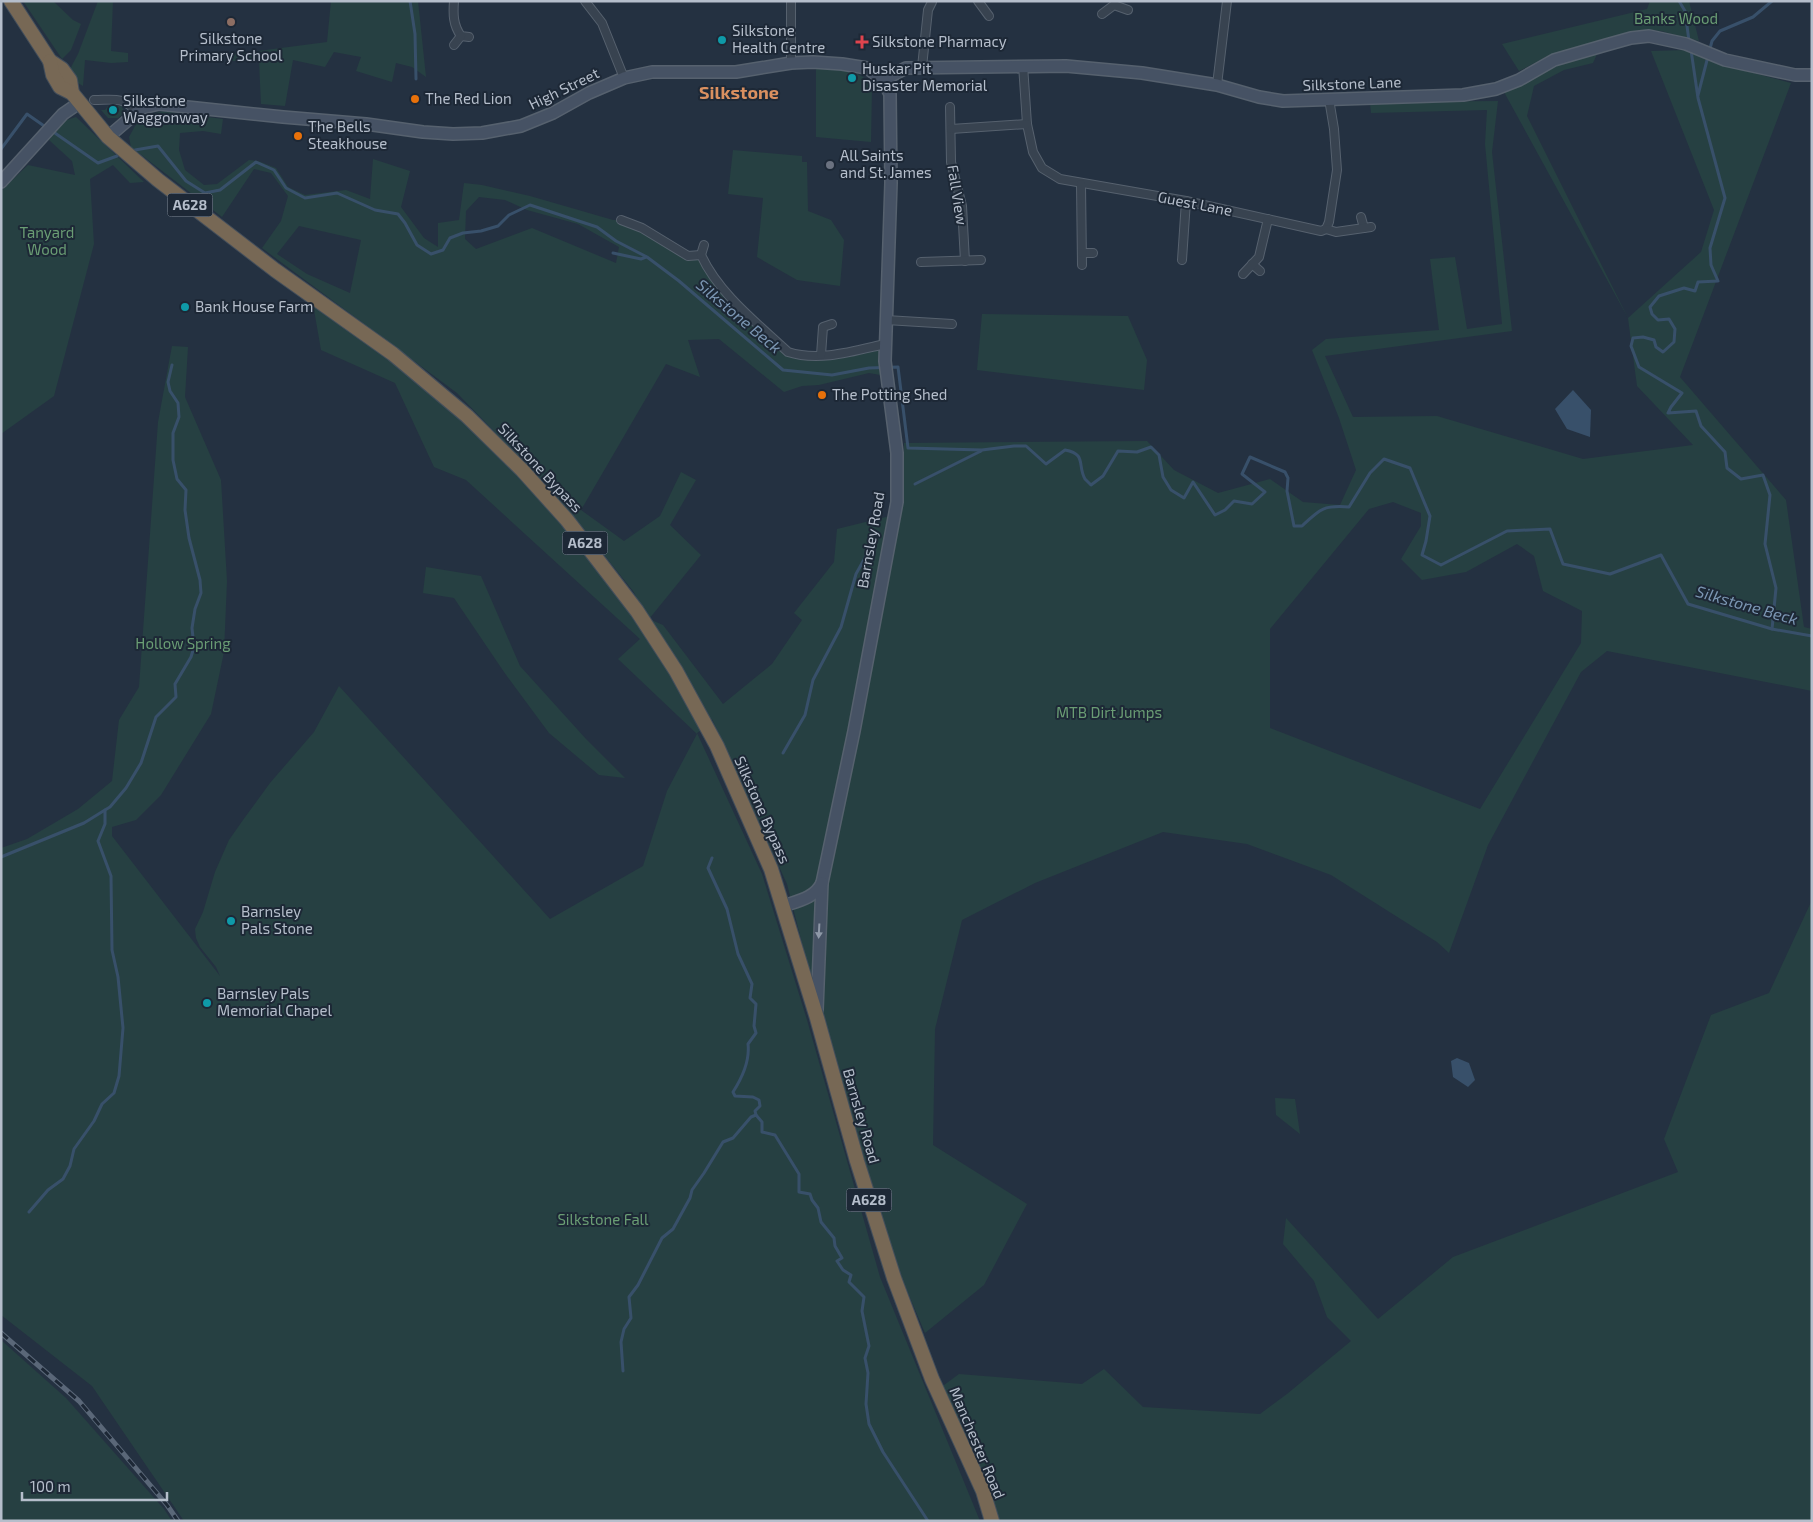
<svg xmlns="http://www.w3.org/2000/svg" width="1813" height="1522" viewBox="0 0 1813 1522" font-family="'Exo 2',sans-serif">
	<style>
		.green { fill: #264042; fill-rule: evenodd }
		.water { fill: #38506a }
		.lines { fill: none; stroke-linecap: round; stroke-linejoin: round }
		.stream { stroke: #38506a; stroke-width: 3 }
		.street-casing { stroke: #56616e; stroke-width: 10 }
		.secondary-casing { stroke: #56616e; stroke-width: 14 }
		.highway-casing { stroke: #434e5b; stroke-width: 16 }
		.street { stroke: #384350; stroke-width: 8 }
		.secondary { stroke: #465264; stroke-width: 11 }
		.highway { stroke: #776855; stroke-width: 14 }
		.rail-casing { stroke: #5a6778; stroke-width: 5 }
		.rail { stroke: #1d2836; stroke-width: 3; stroke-dasharray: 9; stroke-linecap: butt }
		.oneway { fill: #8e98a7 }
		.education-dot { fill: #8d6e63; stroke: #1d2836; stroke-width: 2 }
		.culture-dot { fill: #0f9aa8; stroke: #1d2836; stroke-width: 2 }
		.health-dot { fill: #e0444e; stroke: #1d2836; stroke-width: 2 }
		.food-dot { fill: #e8710a; stroke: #1d2836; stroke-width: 2 }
		.worship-dot { fill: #6b7280; stroke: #1d2836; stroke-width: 2 }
		.labels { text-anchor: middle; stroke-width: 4; stroke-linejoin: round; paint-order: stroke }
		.shield { fill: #1d2836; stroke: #87919e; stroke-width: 1 }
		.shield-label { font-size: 14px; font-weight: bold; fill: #b5becb }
		.park-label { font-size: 15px; fill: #6a9d74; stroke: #1d2836 }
		.poi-label { font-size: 15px; fill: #b5becb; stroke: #1d2836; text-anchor: start }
		.street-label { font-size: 15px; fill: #b5becb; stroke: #1d2836 }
		.water-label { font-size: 16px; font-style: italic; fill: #7b96b3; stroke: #1d2836 }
		.quarter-label { font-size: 18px; font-weight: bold; fill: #da9060; stroke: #1d2836 }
	</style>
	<rect width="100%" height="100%" fill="#243141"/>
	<g class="green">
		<path d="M23 1H53L73 20 81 24 71 50 62 59Z"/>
		<path d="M98 1H113L111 51 128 53V62L111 63 85 60 83 86 78 83 69 71 78 54Z"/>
		<path d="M331 1H418L426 77 412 67 396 63 392 82 356 71 361 57 334 52 325 67 293 60 285 106 261 104 259 61H228L225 53 250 52 327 42Z"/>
		<path d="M1650 1H1689L1699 41 1661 31 1646 30 1550 55 1519 71 1502 44 1647 9Z"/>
		<path d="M1687 50 1724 65 1791 83 1680 377 1786 500 1804 627 1812 629V691L1607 651 1581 672 1488 845 1449 953 1437 942 1331 875 1247 844 1163 832 1035 883 962 920 935 1029 933 1145 1027 1204 984 1285 925 1333 899 1272 865 1162 807 963 787 884 712 719 706 727 697 733 762 874 807 1020 880 1277 980 1521H184L92 1386 1 1315V848L27 839 78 809 112 781 119 720 139 687 158 422 172 346 188 347 185 397 221 480 227 581 224 652 211 714 161 795 136 820 112 827V836L220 976 216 967 200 947 196 938 195 929 203 912 215 872 229 840 243 820 270 783 314 732 339 686 550 919 643 866 667 791 697 734 618 659 640 639 466 480 434 467 395 383 321 350 313 304C364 340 416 376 463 418 531 479 588 550 648 618L633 591 554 493 457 393 262 248 281 221 288 196 271 173 254 169 222 217 131 147 129 137 135 126 148 115 163 111 223 119 221 134 203 131 180 133 179 150 185 170 204 185 217 184 249 160 258 161 276 168 288 187 305 195 346 190 370 199 373 159 410 171 401 207 424 238 438 247V223L459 220 464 183 482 185 530 196 613 220H621L688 256 701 255 708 271 788 352 808 356 885 344 886 376 869 373 819 385 802 386 784 392 719 339 688 340 700 377 666 364 581 510 624 541 660 516 681 472 696 480 670 525 701 555 649 619 663 625 723 704 772 664 802 620 794 613 834 562 837 529 894 515 903 508 904 443 1147 441 1174 470 1218 493 1270 479 1303 502 1340 505 1356 470 1339 418 1312 350 1326 339 1439 330 1430 259 1455 257 1467 329 1502 324 1485 144 1487 110 1371 113 1370 102 1498 101 1492 152 1512 331 1325 356 1353 417 1437 416 1583 459 1693 445 1637 386 1628 318 1504 92 1557 63 1598 52 1593 63 1564 70 1534 86 1527 116 1628 318 1701 252 1714 210 1651 51ZM479 197 505 200 527 210 578 224 619 247 616 263 532 228 476 249 465 239 466 211ZM299 226 361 240 350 293 307 274 277 254ZM1393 502 1421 513V526L1401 559 1422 580 1466 572 1517 544 1534 556 1543 591 1582 611 1581 643 1480 809 1270 728V629L1369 509Z"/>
		<path d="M816 67C833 69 864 69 872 87L871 142 816 137Z"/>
		<path d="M114 105 121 106 125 112 118 118H108L101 110H105L108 106Z"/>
		<path d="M76 117 144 182 130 183 113 165 90 179 94 244 54 396 1 434V191L28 165 75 175 72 161 49 140 64 121Z"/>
		<path d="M733 150 802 156V162H807L808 211 831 220 844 240 840 286 797 280 757 257 763 198 728 194Z"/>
		<path d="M982 314 1128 316 1147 360 1144 390 977 370Z"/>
		<path d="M426 567 481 576 520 666 586 739 625 778 599 775 549 733 504 672 454 598 423 593Z"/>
		<path d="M1812 900V1521H997L940 1388 959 1374 1082 1384 1104 1369 1143 1407 1260 1414 1287 1394 1351 1341 1327 1317 1314 1281 1283 1244 1286 1218 1378 1319 1453 1257 1678 1172 1664 1139 1711 1015 1769 993Z"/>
		<path d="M1275 1098 1295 1099 1300 1134 1276 1115Z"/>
		<path d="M1 1340 66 1398 164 1509 172 1521H1Z"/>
	</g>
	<g class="water">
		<path d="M1573 390 1591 410 1590 437 1567 429 1555 409Z"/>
		<path d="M1457 1058 1469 1063 1475 1080 1468 1087 1453 1077 1451 1061Z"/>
	</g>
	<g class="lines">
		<g class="stream">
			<path d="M410 1 415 34 416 79"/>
			<path d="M1679 1 1685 11 1689 41"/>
			<path d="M1691 50 1698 98 1725 198 1710 248 1711 265 1718 281 1698 282 1695 291 1684 288 1659 296 1650 307 1652 314 1658 320 1669 319 1675 329 1674 342 1663 352 1656 347 1654 340 1643 337 1633 338 1631 346 1639 367 1682 393 1671 407 1668 413 1696 411 1701 426 1725 452 1727 468 1741 479 1763 475 1770 495 1765 544 1776 588 1772 629"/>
			<path d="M1698 95 1712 41 1720 31 1753 17 1772 1"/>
			<path d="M52 131 98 163 117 156"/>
			<path d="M1 149 27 114 47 128"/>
			<path d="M135 150 158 146 186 181 205 193 220 190 256 162 274 170 286 188 305 198 337 193 375 210 398 214 405 223 417 245 431 254 443 250 450 238 463 233 481 231 498 226 509 215 530 205 597 227 616 241 647 257 679 281 783 370 832 375 869 368 898 367 908 448 982 450 1014 446H1026L1046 464 1065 450C1087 454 1077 465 1085 479 1087 481 1089 483 1091 485L1103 476 1118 451 1137 452 1151 447 1159 455 1163 477 1171 490 1184 498 1193 482 1215 515 1225 510 1234 501 1252 504 1265 492 1242 474 1250 457 1285 472 1288 478 1287 491 1294 526H1302C1320 509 1323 505 1349 507L1370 473 1384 459 1410 468 1430 516 1426 541 1422 555 1441 565 1507 531 1550 529 1563 564 1610 574 1661 555 1688 604 1772 629 1812 636"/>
			<path d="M613 253 641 259 646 257"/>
			<path d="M915 484 981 451"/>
			<path d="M783 753 805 715 813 680 841 627 856 574 871 547"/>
			<path d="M1 857 84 823 105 810"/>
			<path d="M712 858 708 868 727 909 738 954 752 984 750 998 756 1004 754 1026 756 1033 748 1044C750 1061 742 1078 733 1092L735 1096 753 1097 759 1100 760 1106 755 1111 756 1115 762 1122V1132L775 1135 799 1174V1192L810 1194 812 1200 818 1208 821 1222 834 1238 835 1246 842 1258 837 1261 843 1270 851 1275 849 1282 864 1297 862 1311 869 1346 865 1358 868 1373 866 1404 869 1424 883 1452 928 1521"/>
			<path d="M29 1212 48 1190 63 1179 70 1166 74 1149 94 1121 102 1104 114 1093 119 1076 123 1028 118 977 112 950 111 876 98 841 105 824V810L110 807 126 788 141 763 156 717 176 697 175 684 191 657 194 647 192 628 195 609 201 593 200 580 189 538 185 510 186 490 177 479 173 460V433L179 417 178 403 170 391 168 382 172 365"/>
			<path d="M623 1371 621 1342 624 1329 631 1318 629 1297 638 1285 662 1238 673 1229 690 1198 692 1190 704 1173 723 1142 733 1138 751 1117 756 1115"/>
		</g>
		<g class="street-casing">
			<g id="street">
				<path d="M454 1C453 14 453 25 461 36L469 37"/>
				<path d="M585 1 602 23 624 78"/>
				<path d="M978 1 989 16"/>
				<path d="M1102 14 1114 5 1128 10"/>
				<path d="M454 45 461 36"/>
				<path d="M791 63V1"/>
				<path d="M1023 65 1027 124 1033 152 1042 168 1060 179 1186 201 1321 231 1326 229 1329 222 1337 170 1334 129 1329 99"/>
				<path d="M922 67 928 10 932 2"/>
				<path d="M1217 85 1227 1"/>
				<path d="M94 100C113 100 124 96 136 112"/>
				<path d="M950 107 951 162 962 206 965 261"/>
				<path d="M951 129 1027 124"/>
				<path d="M1081 184 1082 265"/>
				<path d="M1361 217 1364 228"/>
				<path d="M621 220 642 228 688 256 701 255C719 294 757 323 788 352 819 362 854 351 885 344"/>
				<path d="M1326 229 1336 232 1371 227"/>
				<path d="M1082 253H1093"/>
				<path d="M701 255 704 245"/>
				<path d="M1182 260 1186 201"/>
				<path d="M921 262 981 260"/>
				<path d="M1252 264 1260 271"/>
				<path d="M1243 274 1259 257 1268 219"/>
				<path d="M886 320 952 324"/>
				<path d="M821 355 823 327 832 324"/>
			</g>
		</g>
		<g class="secondary-casing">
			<g id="secondary">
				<path d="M883 80 906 68 1066 66 1142 73 1217 85 1259 97 1283 101 1463 95 1496 89 1519 80 1554 60 1606 45 1631 38 1649 36 1686 44 1725 60 1795 75H1812"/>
				<path d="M108 137 142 108 159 104 283 117 366 124 423 132 453 134 482 133 521 126 553 113 589 93 624 78 652 72H736L791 63 813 62 842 64 867 68 883 80 890 94 891 183 885 361 897 453V502L854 731 822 883 817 1010"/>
				<path d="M1 182 63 114 79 103"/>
				<path d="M783 906C798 901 815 898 822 883"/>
			</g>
		</g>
		<g class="highway-casing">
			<g id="highway">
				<path d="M11 1 50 61 62 69 70 80 72 93"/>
				<path d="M50 61 53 75 60 87 72 93 108 137 158 180 275 270 393 354 467 416 522 470 567 520 637 611 676 671 717 746 771 869 817 1018 857 1161 894 1278 932 1379 983 1491 992 1521"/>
			</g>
		</g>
		<use href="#street" class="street"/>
		<use href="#secondary" class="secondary"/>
		<use href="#highway" class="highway"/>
		<g class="rail-casing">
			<path id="rail" d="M1 1333 79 1401 167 1505 178 1521"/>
		</g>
		<use href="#rail" class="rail"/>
	</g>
	<defs><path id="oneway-solid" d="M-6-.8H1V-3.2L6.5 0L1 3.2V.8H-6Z" transform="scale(1.25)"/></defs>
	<use class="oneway" href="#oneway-solid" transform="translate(819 931) rotate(93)"/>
	<circle class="education-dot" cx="231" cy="22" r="5"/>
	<g class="culture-dot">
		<circle cx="722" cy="40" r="5"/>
		<circle cx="852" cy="78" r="5"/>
		<circle cx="113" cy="110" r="5"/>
		<circle cx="185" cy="307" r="5"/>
		<circle cx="231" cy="921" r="5"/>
		<circle cx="207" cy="1003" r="5"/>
	</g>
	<path class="health-dot" d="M859.5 34.5h5v5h5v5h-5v5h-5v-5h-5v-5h5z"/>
	<g class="food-dot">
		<circle cx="415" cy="99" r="5"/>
		<circle cx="298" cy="136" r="5"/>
		<circle cx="822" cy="395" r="5"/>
	</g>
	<circle class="worship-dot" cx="830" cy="165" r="5"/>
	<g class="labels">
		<g class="shield">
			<rect x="167.5" y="193.5" width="45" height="23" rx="4"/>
			<rect x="562.5" y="531.5" width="45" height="23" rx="4"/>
			<rect x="846.5" y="1188.5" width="45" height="23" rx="4"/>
		</g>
		<g class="shield-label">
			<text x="190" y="210">A628</text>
			<text x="585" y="548">A628</text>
			<text x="869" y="1205">A628</text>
		</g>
		<g class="park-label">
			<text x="1676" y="24">Banks Wood</text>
			<text x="47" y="238">Tanyard<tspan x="47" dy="17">Wood</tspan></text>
			<text x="183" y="649">Hollow Spring</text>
			<text x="1109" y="718">MTB Dirt Jumps</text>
			<text x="603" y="1225">Silkstone Fall</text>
		</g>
		<g class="poi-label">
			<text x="732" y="36">Silkstone<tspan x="732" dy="17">Health Centre</tspan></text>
			<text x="231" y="44" text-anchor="middle">Silkstone<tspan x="231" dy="17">Primary School</tspan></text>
			<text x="872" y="47">Silkstone Pharmacy</text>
			<text x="862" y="74">Huskar Pit<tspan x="862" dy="17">Disaster Memorial</tspan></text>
			<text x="425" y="104">The Red Lion</text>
			<text x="123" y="106">Silkstone<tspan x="123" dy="17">Waggonway</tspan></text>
			<text x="308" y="132">The Bells<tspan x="308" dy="17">Steakhouse</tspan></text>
			<text x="840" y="161">All Saints<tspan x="840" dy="17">and St. James</tspan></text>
			<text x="195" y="312">Bank House Farm</text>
			<text x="832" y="400">The Potting Shed</text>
			<text x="241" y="917">Barnsley<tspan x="241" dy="17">Pals Stone</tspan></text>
			<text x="217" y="999">Barnsley Pals<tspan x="217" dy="17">Memorial Chapel</tspan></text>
		</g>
		<g class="street-label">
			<text transform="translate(1352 84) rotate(-2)" y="5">Silkstone Lane</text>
			<text transform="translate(564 89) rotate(-26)" y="5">High Street</text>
			<text transform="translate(957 195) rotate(81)" y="5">Fall View</text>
			<text transform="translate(1195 204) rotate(11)" y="5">Guest Lane</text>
			<text transform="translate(540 468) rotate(47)" y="5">Silkstone Bypass</text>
			<text transform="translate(871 540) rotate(-80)" y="5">Barnsley Road</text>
			<text transform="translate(762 810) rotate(66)" y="5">Silkstone Bypass</text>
			<text transform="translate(861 1116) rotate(74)" y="5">Barnsley Road</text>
			<text transform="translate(977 1443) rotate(67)" y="5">Manchester Road</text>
		</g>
		<g class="water-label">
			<text transform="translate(739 316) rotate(40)" y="6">Silkstone Beck</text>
			<text transform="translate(1747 605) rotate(16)" y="6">Silkstone Beck</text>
		</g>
		<g class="quarter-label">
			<text x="739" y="99">Silkstone</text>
		</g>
	</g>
	<rect width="1813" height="1522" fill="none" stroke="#b5becb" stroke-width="5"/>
	<path d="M22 1492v8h145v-8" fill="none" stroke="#b5becb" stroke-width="2.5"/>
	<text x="30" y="1492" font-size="15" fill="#b5becb" stroke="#1d2836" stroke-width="4" paint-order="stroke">100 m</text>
</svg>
